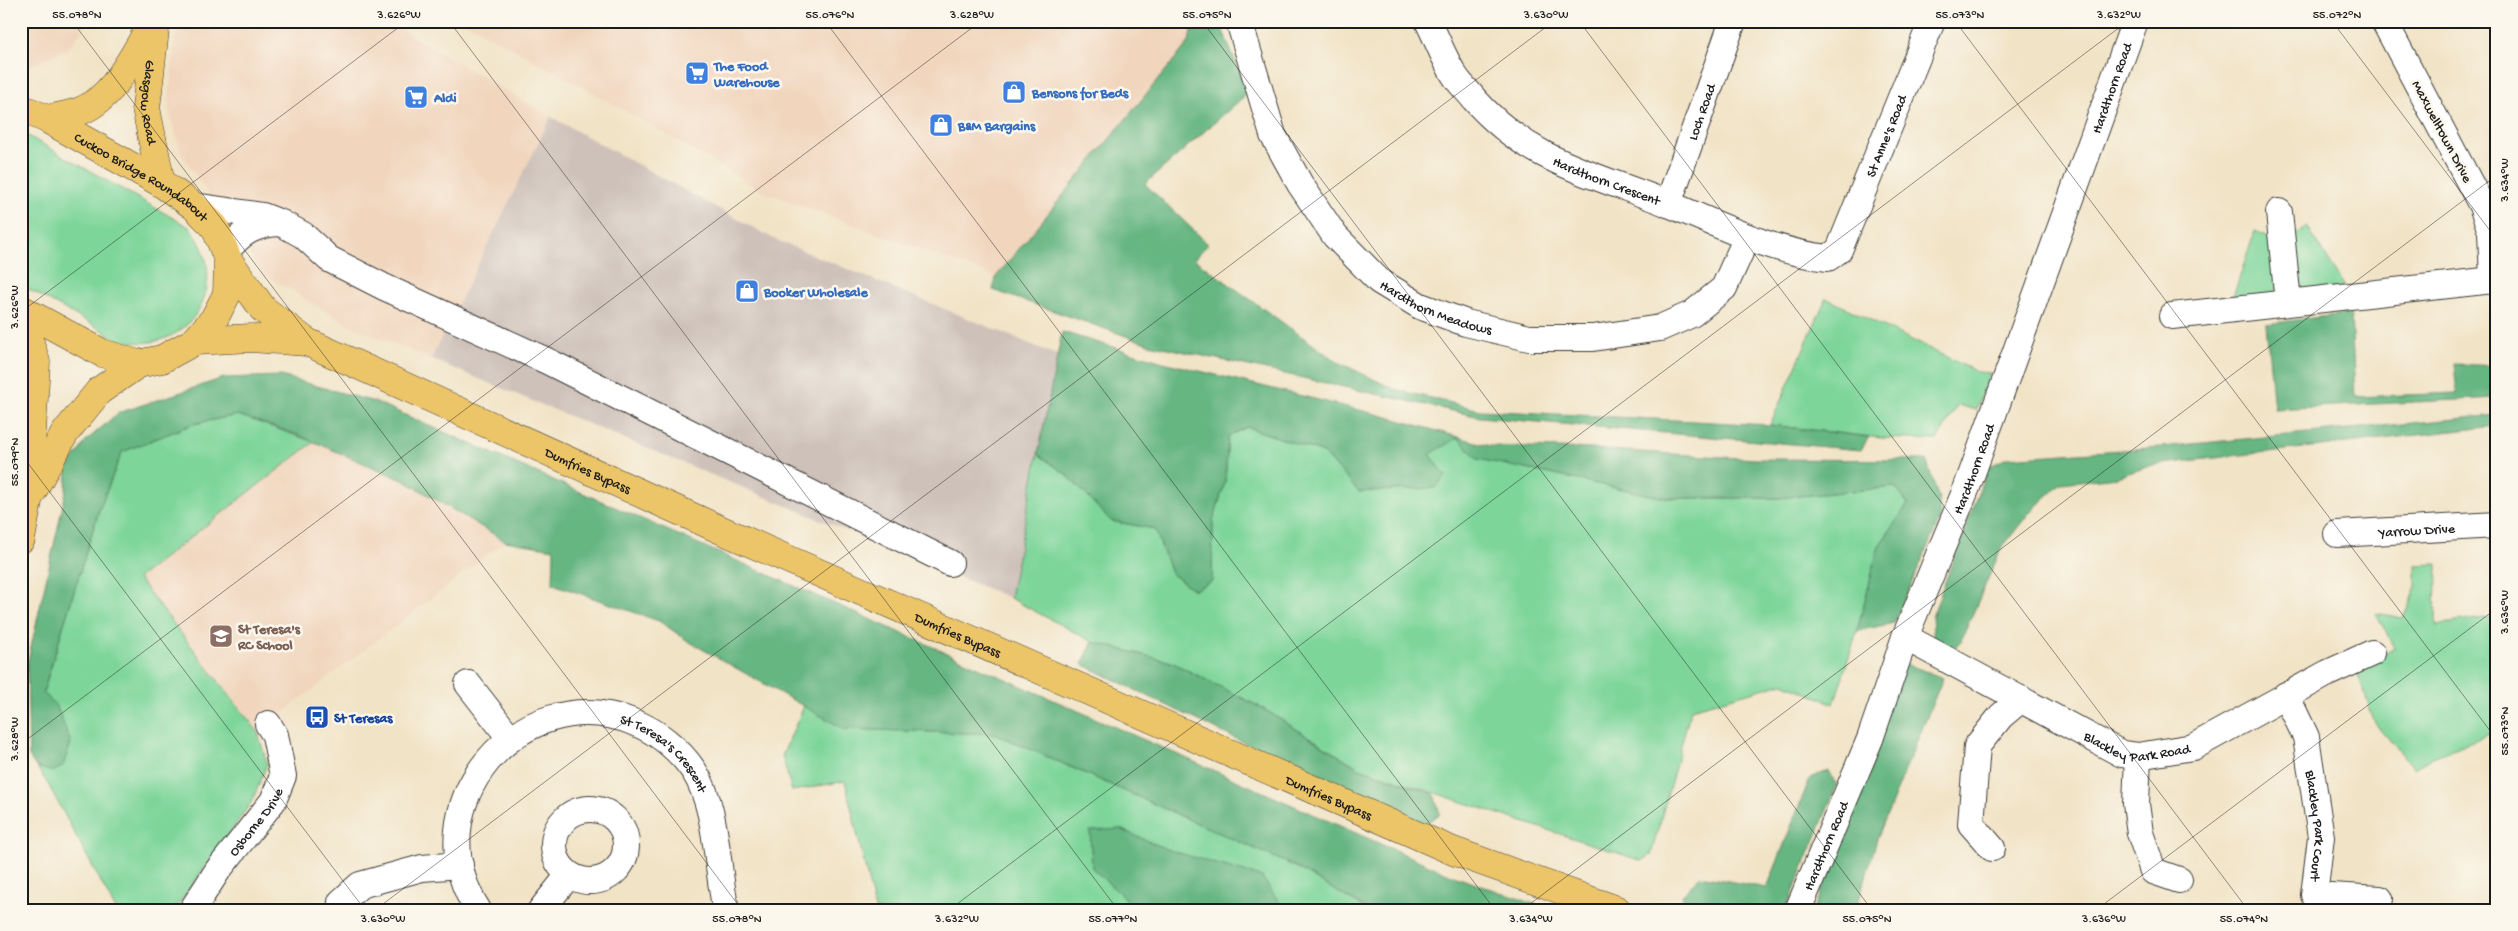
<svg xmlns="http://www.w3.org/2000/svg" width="2518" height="931" viewBox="0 0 2518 931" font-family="'Gochi Hand',sans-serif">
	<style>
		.built { fill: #f1d5bd }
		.industrial { fill: #cec1ba }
		.green { fill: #7dd59a; stroke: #4c785b }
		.forest { fill: #66b682; stroke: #41694f }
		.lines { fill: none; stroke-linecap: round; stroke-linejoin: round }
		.minor-casing { stroke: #3c3a36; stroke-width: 28 }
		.major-casing { stroke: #3c3a36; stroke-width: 29 }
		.highway-casing { stroke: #3c3a36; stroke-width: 29 }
		.minor { stroke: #fff; stroke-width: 26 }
		.major { stroke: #edc569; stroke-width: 28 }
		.highway { stroke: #edc569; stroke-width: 28 }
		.ticks { fill: none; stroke: #1c1c1c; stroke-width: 1; stroke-opacity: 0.45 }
		.labels { text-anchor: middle; stroke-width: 5; stroke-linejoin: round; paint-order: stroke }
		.shop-label { font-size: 14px; font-weight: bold; fill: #366cbe; stroke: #fbf7ec; text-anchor: start }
		.street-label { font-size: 14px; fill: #1c1c1c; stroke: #fbf7ec }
		.education-label { font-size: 14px; font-weight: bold; fill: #785e54; stroke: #fbf7ec; text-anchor: start }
		.transit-label { font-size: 14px; font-weight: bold; fill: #164399; stroke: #fbf7ec; text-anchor: start }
		.neatline { fill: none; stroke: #1c1c1c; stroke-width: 2 }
		.ticks-label { font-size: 12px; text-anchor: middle; fill: #1c1c1c }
	</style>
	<rect width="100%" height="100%" fill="#fbf7ec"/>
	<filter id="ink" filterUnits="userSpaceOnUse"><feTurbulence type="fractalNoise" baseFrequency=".02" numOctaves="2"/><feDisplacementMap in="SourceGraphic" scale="10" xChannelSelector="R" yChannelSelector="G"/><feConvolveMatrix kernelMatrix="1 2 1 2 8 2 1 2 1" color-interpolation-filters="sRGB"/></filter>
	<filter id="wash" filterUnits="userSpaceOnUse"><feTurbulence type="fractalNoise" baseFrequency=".0096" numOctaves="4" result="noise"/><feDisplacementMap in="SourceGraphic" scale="20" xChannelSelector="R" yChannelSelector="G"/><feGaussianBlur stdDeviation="1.12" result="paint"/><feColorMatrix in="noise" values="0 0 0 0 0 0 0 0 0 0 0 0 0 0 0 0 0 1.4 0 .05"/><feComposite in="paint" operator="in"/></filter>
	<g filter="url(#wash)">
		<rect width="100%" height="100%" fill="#f1e3c6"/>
		<g class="built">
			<path d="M21 21H89L68 49 21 69Z"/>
			<path d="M181 21H387L551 117 431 359 351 326 262 273 182 155 168 110 175 37Z"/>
			<path d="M463 21H1193L1189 42 996 277 764 192 637 117Z"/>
			<path d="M298 435 405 481 505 541 258 732 267 764 258 787 251 803 174 910H116L48 784 29 756 99 510Z"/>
		</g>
		<path class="industrial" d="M551 117 774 239 1057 355 1010 598 431 359Z"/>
		<g class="green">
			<path d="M21 132 189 227C232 277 196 351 129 342 117 341 105 332 95 326 70 312 46 299 21 285Z"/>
			<path d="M2307 226 2345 287 2304 291C2298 285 2291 249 2293 240 2295 234 2302 229 2307 226Z"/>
			<path d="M2255 231C2283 241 2277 263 2278 288L2270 295 2232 300Z"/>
			<path d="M1826 298 1977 372 1990 373 1976 410 1958 405 1937 440 1881 438 1770 425Z"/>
			<path d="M238 415 314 442 138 578 258 732 267 764 258 787 251 803 174 910H116L48 784 29 756 43 693 99 510 122 452 193 424Z"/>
			<path d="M1247 427 1324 453 1359 492 1458 437 1479 459 1665 498H1778L1896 487 1908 504 1879 546 1857 631 1834 704 1783 683 1691 709 1651 855 1642 861 1359 768 1262 708 1171 662 1093 642 1010 598 1038 454 1067 475 1111 521 1155 529 1171 573 1194 590 1212 581 1213 521 1225 482 1228 436Z"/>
			<path d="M2437 564 2436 625 2497 616V731L2433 757 2414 768 2375 723 2357 672 2394 648 2376 613 2403 618 2416 587V565Z"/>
			<path d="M804 706 845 729 996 734 1294 866 1368 910H875L845 781 792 791 782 756Z"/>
		</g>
		<g class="forest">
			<path d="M1193 21H1219L1248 93 1145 184 1208 244 1194 259 1336 361 1394 389 1480 410 1770 425 1869 437 1861 450 1480 417 1149 344 993 290 996 277 1189 42Z"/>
			<path d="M2351 313 2355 397 2457 393 2454 364 2497 366V398L2274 409 2266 324Z"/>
			<path d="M1062 332 1163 362 1388 417 1490 446 1593 449 1756 459 1926 460 1939 499 1940 519 1894 623 1857 631 1879 546 1908 504 1895 487 1778 498H1665L1478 459 1458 438 1430 454 1446 476 1435 488 1359 492 1324 453 1247 427 1228 436 1225 482 1213 521 1212 581 1194 590 1171 573 1155 529 1111 521 1067 475 1038 454Z"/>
			<path d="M281 376 378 403 1456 877 1552 910H1368L1294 866 996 734 844 729 688 641 659 621 553 584 554 549 505 541 405 481 298 435 238 415 193 424 122 452 99 510 43 692 57 707 71 743 63 766 53 772 36 767 29 756 27 665 66 491 67 468 87 440 118 413 224 378Z"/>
			<path d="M2497 415V426L2153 465 2117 477 2061 483 2029 513 2001 549 1960 643 1949 654 1934 643 1932 617 1988 467 2007 458 2150 448Z"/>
			<path d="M1093 642 1171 662 1262 708 1359 768 1434 794 1440 814 1425 824 1386 812 1082 664Z"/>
			<path d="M1901 662 1943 678 1877 839 1856 910H1814Z"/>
			<path d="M1828 771 1837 785 1786 910H1683L1682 895 1700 876 1767 888 1810 778Z"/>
			<path d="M1120 829 1169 850 1262 877 1280 903 1278 910H1168L1129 902 1092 868 1090 831Z"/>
		</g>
	</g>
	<g filter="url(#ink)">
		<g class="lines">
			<g class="minor-casing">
				<g id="minor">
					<path id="s1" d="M1239 21 1273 135 1300 184 1335 236 1379 281 1420 306 1466 323 1529 338H1593L1660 328 1692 314 1724 288 1747 237"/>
					<path id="s2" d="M1428 21C1437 39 1444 59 1455 76 1460 84 1468 91 1474 99 1531 164 1596 174 1671 205 1722 226 1773 252 1828 258L1839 250 1932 21"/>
					<path id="s3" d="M1668 204 1733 21"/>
					<path d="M194 206 263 216 281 223 303 235 329 259 384 287 547 361 950 563"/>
					<path d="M2279 212 2288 302"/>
					<path d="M226 252C241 232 255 224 281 223"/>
					<path d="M2172 316 2493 280 2491 231 2482 206 2384 21"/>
					<path id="s4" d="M2337 534 2497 525"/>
					<path id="s5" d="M1905 637 2122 754 2138 756 2193 747 2328 673 2372 653"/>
					<path d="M468 684 510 738"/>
					<path id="s6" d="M2286 695 2306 737 2321 837 2314 895 2380 899"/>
					<path d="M2138 756 2136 804 2140 833 2153 871 2179 880"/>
					<circle cx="590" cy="845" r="36"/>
					<path d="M1992 848 1971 824 1977 746 2001 716 2021 699"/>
					<path id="s7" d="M192 910 218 870 273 801 283 776 275 735 268 724"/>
					<path d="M340 910 341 902 360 885 422 868 460 865"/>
					<path id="s8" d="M478 910C411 807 519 678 633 722 657 731 679 749 694 771 718 808 716 867 726 910"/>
					<path d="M541 910 569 875"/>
					<path id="s9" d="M1798 910 1870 739 1905 637 1967 487 2135 21"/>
				</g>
			</g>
			<g class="major-casing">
				<g id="major">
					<path id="s10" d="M156 21 146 108 161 183"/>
					<path d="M47 119C57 117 68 115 78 112 114 99 133 55 152 24"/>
				</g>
			</g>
			<g class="highway-casing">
				<g id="highway">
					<path id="s11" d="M21 108 47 119 161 183 194 206 215 227 228 260 227 294 214 319 195 341 162 359 138 364 102 353 21 309"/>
					<path id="s12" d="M228 260 263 309 307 342 719 529 1453 851 1617 910"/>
					<path d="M21 314 36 362 28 501 21 539"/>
					<path d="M195 341 251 338 307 342"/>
					<path d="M31 494 65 433 99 391 138 364"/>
				</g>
			</g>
			<use href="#minor" class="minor"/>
			<use href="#major" class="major"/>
			<use href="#highway" class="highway"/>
		</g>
	</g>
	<path class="ticks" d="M72 21 742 910M449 21 1118 910M825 21 1495 910M1202 21 1872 910M1579 21 2248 910M1955 21 2497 740M2332 21 2497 240M21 312 407 21M21 454 365 910M21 744 981 21M375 910 1554 21M949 910 2128 21M1522 910 2497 175M2096 910 2497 608"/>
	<defs>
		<g id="supermarket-square" transform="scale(1.25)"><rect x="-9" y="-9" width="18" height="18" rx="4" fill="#3f7fe0" stroke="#fbf7ec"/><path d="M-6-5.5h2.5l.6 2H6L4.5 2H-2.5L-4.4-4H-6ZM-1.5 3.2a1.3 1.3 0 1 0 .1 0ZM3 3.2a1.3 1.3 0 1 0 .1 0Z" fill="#fff"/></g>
		<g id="shop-square" transform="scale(1.25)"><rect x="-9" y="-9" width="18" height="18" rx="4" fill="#3f7fe0" stroke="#fbf7ec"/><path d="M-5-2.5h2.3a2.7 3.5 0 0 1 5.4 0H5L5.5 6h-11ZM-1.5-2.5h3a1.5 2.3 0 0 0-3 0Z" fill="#fff"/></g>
		<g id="school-square" transform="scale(1.25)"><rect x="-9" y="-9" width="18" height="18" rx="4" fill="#8d6e63" stroke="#fbf7ec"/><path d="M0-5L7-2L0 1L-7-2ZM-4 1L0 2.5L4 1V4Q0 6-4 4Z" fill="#fff"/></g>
		<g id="bus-square" transform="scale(1.25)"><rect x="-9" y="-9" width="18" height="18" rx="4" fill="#1a4fb4" stroke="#fbf7ec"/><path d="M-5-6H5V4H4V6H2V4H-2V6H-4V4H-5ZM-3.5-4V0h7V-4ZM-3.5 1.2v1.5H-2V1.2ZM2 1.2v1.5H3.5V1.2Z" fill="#fff"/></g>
	</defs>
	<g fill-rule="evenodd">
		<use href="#supermarket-square" x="697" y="73"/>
		<use href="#shop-square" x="1014" y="92"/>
		<use href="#supermarket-square" x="416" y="97"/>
		<use href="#shop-square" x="941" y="125"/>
		<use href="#shop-square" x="747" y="291"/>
		<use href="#school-square" x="221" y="636"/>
		<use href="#bus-square" x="317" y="717"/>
	</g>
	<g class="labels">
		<g class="shop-label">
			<text x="714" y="70">The Food<tspan x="714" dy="16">Warehouse</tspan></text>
			<text x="1032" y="97">Bensons for Beds</text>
			<text x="434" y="102">Aldi</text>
			<text x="958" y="130">B&amp;M Bargains</text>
			<text x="764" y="296">Booker Wholesale</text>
		</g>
		<g class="street-label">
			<text dy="5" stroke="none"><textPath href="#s9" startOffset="880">Hardthorn Road</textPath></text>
			<text dy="5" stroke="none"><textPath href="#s10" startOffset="82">Glasgow Road</textPath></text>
			<text dy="5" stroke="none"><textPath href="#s3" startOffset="98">Loch Road</textPath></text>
			<text transform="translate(2443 131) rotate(62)" y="5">Maxwelltown Drive</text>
			<text dy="5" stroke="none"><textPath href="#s2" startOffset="621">St Anne's Road</textPath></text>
			<text dy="5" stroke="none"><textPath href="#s11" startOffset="139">Cuckoo Bridge Roundabout</textPath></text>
			<text dy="5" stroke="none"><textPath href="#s2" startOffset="249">Hardthorn Crescent</textPath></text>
			<text dy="5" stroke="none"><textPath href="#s1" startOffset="364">Hardthorn Meadows</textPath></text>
			<text dy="5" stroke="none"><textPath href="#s9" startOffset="475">Hardthorn Road</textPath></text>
			<text dy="5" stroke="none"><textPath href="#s12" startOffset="424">Dumfries Bypass</textPath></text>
			<text dy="5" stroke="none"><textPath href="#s4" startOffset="80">Yarrow Drive</textPath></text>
			<text dy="5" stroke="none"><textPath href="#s12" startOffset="829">Dumfries Bypass</textPath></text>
			<text dy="5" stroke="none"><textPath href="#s5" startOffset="260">Blackley Park Road</textPath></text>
			<text dy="5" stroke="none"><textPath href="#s8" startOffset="366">St Teresa's Crescent</textPath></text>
			<text dy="5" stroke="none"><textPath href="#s12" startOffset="1234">Dumfries Bypass</textPath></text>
			<text dy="5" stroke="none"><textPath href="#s7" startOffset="109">Osborne Drive</textPath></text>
			<text dy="5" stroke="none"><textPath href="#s6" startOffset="136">Blackley Park Court</textPath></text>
			<text dy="5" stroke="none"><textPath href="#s9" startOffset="70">Hardthorn Road</textPath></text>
		</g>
		<g class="education-label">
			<text x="238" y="633">St Teresa's<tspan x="238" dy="16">RC School</tspan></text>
		</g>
		<g class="transit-label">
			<text x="334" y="722">St Teresas</text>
		</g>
	</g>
	<rect width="2518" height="931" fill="none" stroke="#fbf7ec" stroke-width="55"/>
	<rect x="28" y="28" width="2462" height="876" class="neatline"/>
	<g class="ticks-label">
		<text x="77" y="18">55.078°N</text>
		<text x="399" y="18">3.626°W</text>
		<text x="830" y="18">55.076°N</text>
		<text x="972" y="18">3.628°W</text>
		<text x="1207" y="18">55.075°N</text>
		<text x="1546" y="18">3.630°W</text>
		<text x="1960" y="18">55.073°N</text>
		<text x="2119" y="18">3.632°W</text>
		<text x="2337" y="18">55.072°N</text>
		<text transform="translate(2504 180) rotate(-90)" y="4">3.634°W</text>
		<text transform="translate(14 307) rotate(-90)" y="4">3.626°W</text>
		<text transform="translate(14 462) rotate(-90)" y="4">55.079°N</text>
		<text transform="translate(2504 612) rotate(-90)" y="4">3.636°W</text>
		<text transform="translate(2504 731) rotate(-90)" y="4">55.073°N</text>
		<text transform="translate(14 739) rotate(-90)" y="4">3.628°W</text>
		<text x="383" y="922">3.630°W</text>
		<text x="737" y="922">55.078°N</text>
		<text x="957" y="922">3.632°W</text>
		<text x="1113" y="922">55.077°N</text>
		<text x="1531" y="922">3.634°W</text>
		<text x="1867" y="922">55.075°N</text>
		<text x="2104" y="922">3.636°W</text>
		<text x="2244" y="922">55.074°N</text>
	</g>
</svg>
